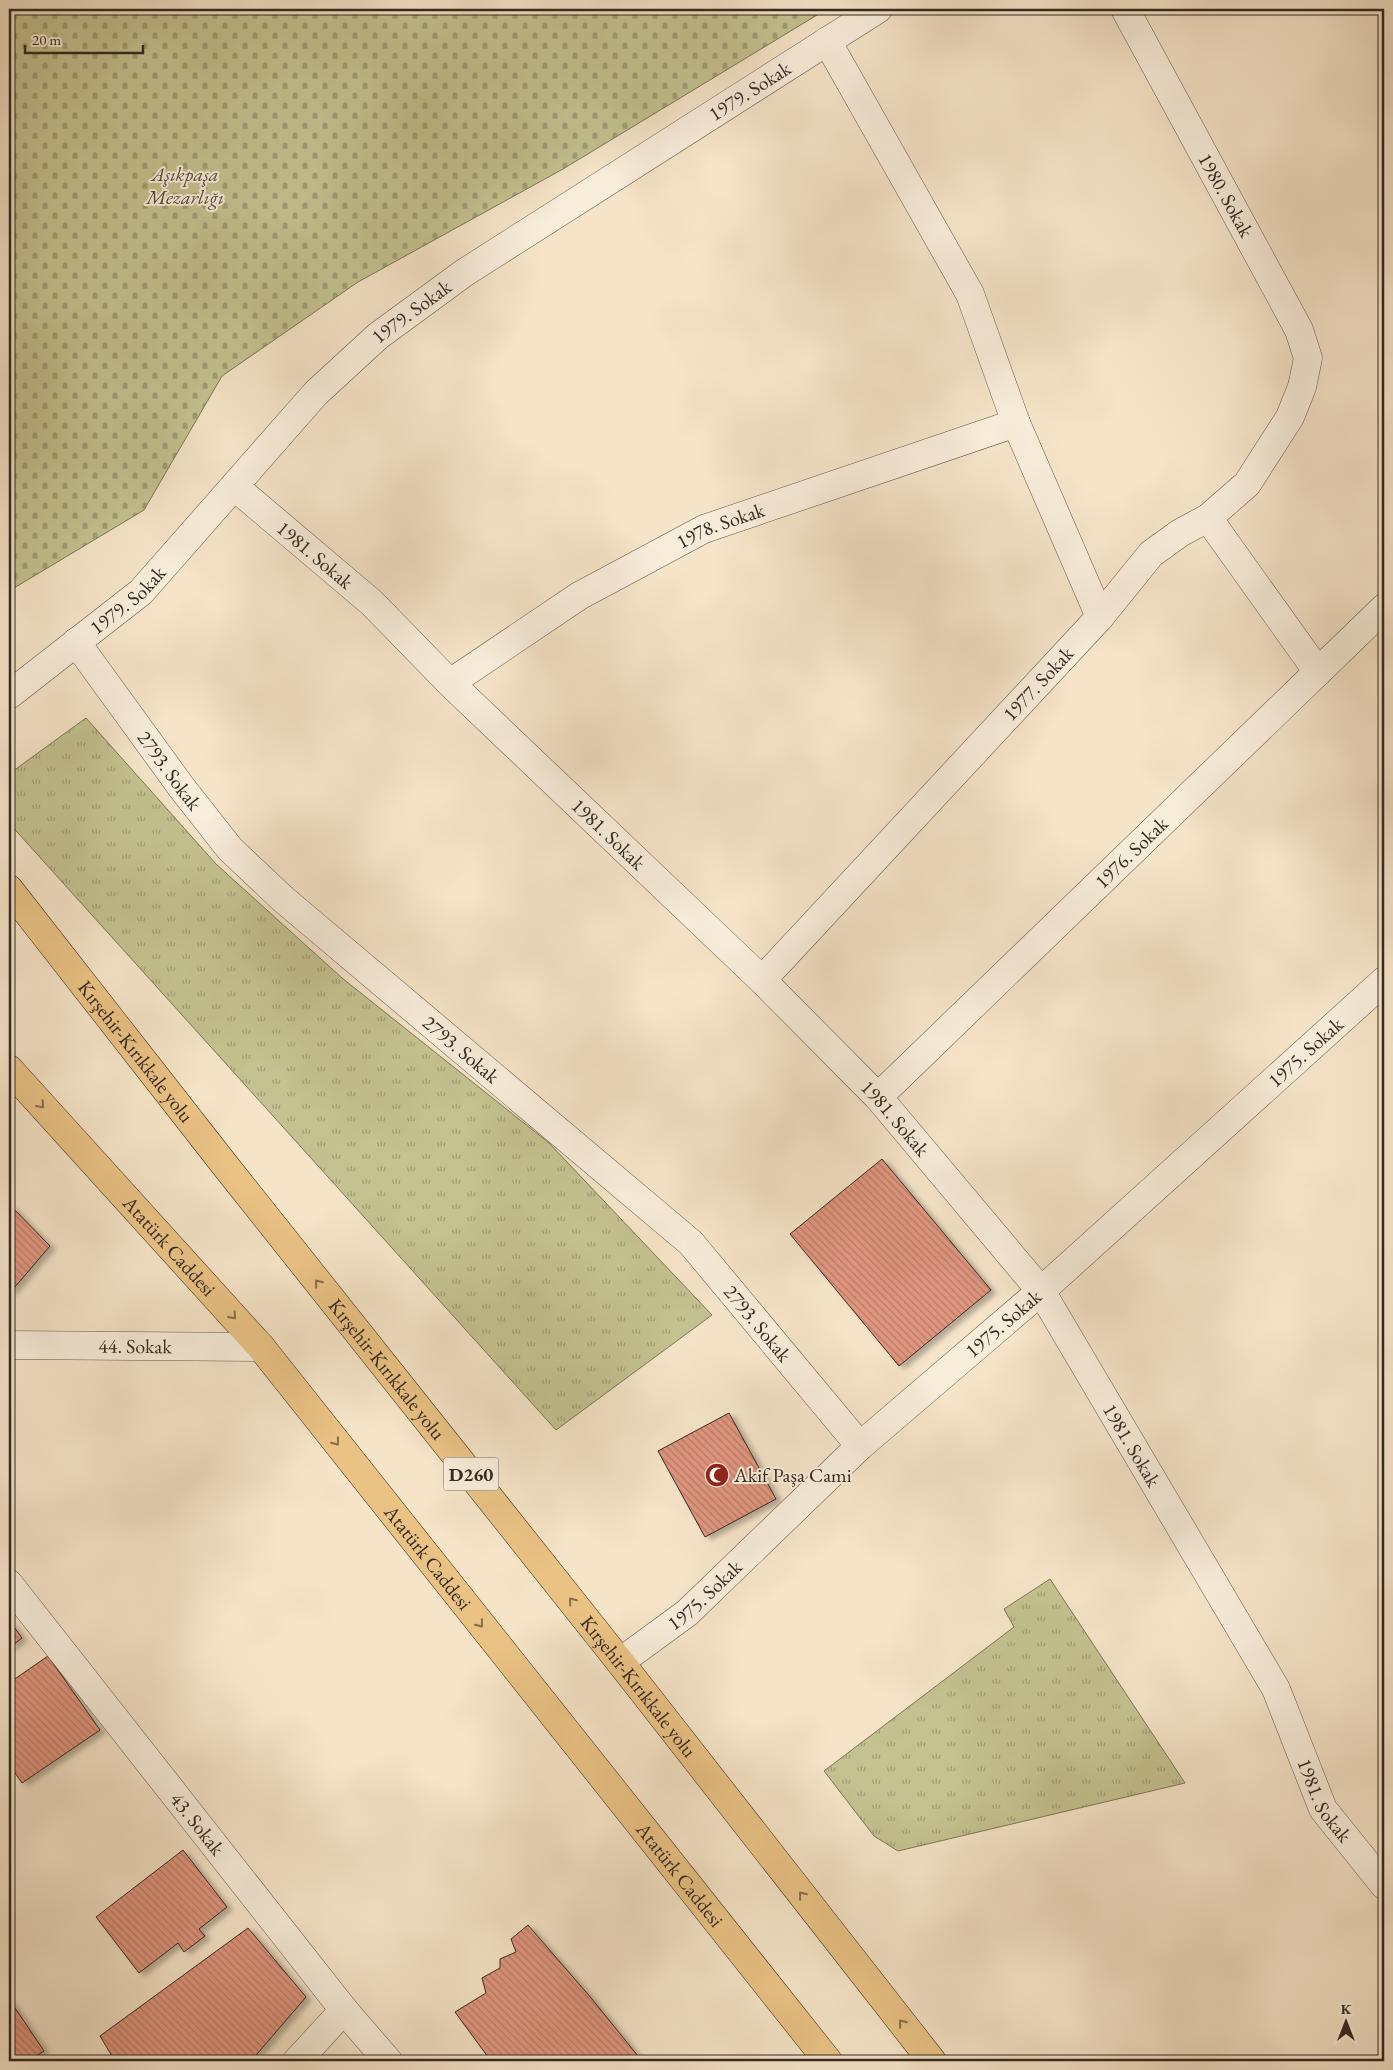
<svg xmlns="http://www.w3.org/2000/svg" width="1393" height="2070" viewBox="0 0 1393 2070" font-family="'EB Garamond',serif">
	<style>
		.cemetery { fill: url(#cemetery-stones); stroke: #7c7659 }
		.park { fill: url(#park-tufts); stroke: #7c7659 }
		.building { fill: url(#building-back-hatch); stroke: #342922; filter: url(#shadow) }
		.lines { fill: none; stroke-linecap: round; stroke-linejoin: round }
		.minor-casing { stroke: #64584c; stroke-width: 29 }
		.highway-casing { stroke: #342922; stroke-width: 29 }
		.minor { stroke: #f8eddb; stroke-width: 28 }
		.highway { stroke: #eac284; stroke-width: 28 }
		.oneway { stroke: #866e4e }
		.labels { text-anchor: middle; stroke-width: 4; stroke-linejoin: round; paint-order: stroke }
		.shield { fill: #f8eddb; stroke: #6f645a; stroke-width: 1 }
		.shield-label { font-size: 19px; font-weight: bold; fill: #342922 }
		.street-label { font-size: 20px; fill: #342922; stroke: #f8eddb }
		.park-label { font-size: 20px; font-style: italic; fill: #584f3e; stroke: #f8eddb }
		.poi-label { font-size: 20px; fill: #342922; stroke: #f8eddb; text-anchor: start }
	</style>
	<defs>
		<pattern id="cemetery-stones" width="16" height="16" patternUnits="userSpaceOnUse" patternTransform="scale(1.25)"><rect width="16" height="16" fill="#c4c290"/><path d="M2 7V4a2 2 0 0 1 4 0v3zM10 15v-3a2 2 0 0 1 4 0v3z" fill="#a09e75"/></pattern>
		<pattern id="park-tufts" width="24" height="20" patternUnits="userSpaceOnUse" patternTransform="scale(1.25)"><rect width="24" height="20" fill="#c4c290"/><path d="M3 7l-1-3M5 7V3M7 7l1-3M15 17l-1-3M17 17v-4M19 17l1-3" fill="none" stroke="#a09e75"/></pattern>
		<pattern id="building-back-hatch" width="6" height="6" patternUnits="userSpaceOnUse" patternTransform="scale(1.25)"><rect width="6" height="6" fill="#e0957e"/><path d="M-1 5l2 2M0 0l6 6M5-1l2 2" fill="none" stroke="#b67a67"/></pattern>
		<filter id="shadow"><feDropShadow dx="5.5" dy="3" stdDeviation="2.5" flood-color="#0004"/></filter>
	</defs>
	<rect width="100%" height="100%" fill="#f5e4c8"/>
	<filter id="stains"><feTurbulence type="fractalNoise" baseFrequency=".004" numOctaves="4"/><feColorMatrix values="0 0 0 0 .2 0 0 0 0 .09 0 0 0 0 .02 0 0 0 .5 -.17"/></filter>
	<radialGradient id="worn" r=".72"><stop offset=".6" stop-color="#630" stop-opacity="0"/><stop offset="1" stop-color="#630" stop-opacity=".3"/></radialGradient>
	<path class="cemetery" d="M9 9H827L563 169 358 282 222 376 144 510 9 591Z"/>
	<g class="park">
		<path d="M86 718 216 864 342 978 549 1143 712 1315 556 1430 9 823V774Z"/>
		<path d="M1050 1579 1185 1783 898 1851 874 1836 824 1771 1014 1627 1004 1609Z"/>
	</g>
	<g class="building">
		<path d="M882 1159 991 1290 899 1366 790 1234Z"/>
		<path d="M9 1204 50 1246 9 1294Z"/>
		<path d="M729 1413 776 1499 705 1537 658 1451Z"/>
		<path d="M9 1620 22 1638 9 1648Z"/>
		<path d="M48 1656 100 1730 22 1783 9 1764V1683Z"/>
		<path d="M183 1850 227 1907 199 1929 205 1936 184 1952 178 1943 139 1973 96 1917Z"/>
		<path d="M528 1925 592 1999 642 2061H491L455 2012 486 1993 482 1978 500 1968V1959L516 1952 511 1939Z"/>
		<path d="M248 1928 306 1997 251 2061H115L100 2036Z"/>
		<path d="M9 1999 44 2051 28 2061H9Z"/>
	</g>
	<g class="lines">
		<g class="minor-casing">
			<g id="minor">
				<path d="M827 41 970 294 1016 423 1100 617"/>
				<path id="s1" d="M235 487 372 603 450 683 762 980 878 1097 1041 1291 1276 1689 1323 1809 1384 1885"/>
				<path d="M1208 518 1318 672"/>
				<path id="s2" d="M76 642 182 788 230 849 283 899 691 1243 860 1446"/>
				<path id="s3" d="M450 683 579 596 704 529 1016 423"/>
				<path id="s4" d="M9 695 141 592 316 393 378 336 464 273 878 9"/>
				<path id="s5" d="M762 980 1100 617 1151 554 1180 533 1208 518 1247 484 1290 417 1302 387 1308 358 1299 330 1125 9"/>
				<path id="s6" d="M878 1097 1384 608"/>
				<path id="s7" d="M9 1345 261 1347"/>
				<path id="s8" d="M9 1584 344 2010 388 2061"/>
				<path id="s9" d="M620 1662 687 1613 860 1446 1041 1291 1384 981"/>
				<path d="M297 2061 344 2010"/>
			</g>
		</g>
		<g class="highway-casing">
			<g id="highway">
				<path id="s10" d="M9 889 224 1164 620 1662 932 2061"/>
				<path id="s11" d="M9 1069 261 1347 828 2061"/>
			</g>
		</g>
		<use href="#minor" class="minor"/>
		<use href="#highway" class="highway"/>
	</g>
	<defs><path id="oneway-chevron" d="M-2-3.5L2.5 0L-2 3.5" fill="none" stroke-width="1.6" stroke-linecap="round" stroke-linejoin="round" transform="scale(1.25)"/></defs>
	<g class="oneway">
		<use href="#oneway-chevron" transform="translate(41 1105) rotate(48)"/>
		<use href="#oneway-chevron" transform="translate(318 1283) rotate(-129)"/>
		<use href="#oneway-chevron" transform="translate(233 1316) rotate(48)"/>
		<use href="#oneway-chevron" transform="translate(336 1442) rotate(52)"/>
		<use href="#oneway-chevron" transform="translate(572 1601) rotate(-129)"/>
		<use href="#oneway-chevron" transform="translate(480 1624) rotate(52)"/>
		<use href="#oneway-chevron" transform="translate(802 1895) rotate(-128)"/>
		<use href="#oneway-chevron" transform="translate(902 2023) rotate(-128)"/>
	</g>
	<defs>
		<g id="mosque-disc" transform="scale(1.25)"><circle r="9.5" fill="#8f2418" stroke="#f8eddb"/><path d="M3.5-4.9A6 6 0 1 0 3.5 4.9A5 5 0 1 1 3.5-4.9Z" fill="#fff"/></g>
	</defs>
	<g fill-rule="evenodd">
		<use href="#mosque-disc" x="717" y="1475"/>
	</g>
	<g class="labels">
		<rect class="shield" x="443.5" y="1457.5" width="55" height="33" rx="4"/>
		<g class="shield-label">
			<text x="471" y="1481">D260</text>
		</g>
		<g class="street-label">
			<text dy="7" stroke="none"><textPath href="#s4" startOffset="962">1979. Sokak</textPath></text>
			<text transform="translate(1226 195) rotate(61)" y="7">1980. Sokak</text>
			<text dy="7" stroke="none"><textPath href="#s4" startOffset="558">1979. Sokak</textPath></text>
			<text dy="7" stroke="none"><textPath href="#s3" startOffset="314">1978. Sokak</textPath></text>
			<text dy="7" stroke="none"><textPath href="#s1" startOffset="105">1981. Sokak</textPath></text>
			<text dy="7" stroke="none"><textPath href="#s4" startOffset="152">1979. Sokak</textPath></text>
			<text dy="7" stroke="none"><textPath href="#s5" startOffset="405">1977. Sokak</textPath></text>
			<text dy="7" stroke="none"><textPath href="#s2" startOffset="159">2793. Sokak</textPath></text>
			<text dy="7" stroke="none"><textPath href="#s1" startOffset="510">1981. Sokak</textPath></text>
			<text dy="7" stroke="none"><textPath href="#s6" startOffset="352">1976. Sokak</textPath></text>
			<text dy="7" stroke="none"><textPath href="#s2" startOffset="564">2793. Sokak</textPath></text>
			<text dy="7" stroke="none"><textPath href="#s10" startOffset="206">Kırşehir-Kırıkkale yolu</textPath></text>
			<text dy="7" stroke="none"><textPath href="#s9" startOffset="918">1975. Sokak</textPath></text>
			<text dy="7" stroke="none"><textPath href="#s1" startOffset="914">1981. Sokak</textPath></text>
			<text dy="7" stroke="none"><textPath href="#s11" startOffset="239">Atatürk Caddesi</textPath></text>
			<text dy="7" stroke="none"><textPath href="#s9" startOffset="512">1975. Sokak</textPath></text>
			<text dy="7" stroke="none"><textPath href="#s2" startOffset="969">2793. Sokak</textPath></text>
			<text dy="7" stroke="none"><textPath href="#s7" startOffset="126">44. Sokak</textPath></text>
			<text dy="7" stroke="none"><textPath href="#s10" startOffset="611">Kırşehir-Kırıkkale yolu</textPath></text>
			<text dy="7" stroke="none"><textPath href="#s1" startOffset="1319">1981. Sokak</textPath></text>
			<text dy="7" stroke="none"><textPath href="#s11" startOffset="644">Atatürk Caddesi</textPath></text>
			<text dy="7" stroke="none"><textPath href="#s9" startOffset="108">1975. Sokak</textPath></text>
			<text dy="7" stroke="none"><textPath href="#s10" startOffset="1016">Kırşehir-Kırıkkale yolu</textPath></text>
			<text dy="7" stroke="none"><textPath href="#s1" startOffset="1724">1981. Sokak</textPath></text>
			<text dy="7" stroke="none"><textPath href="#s8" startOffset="305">43. Sokak</textPath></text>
			<text dy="7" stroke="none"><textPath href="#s11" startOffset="1049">Atatürk Caddesi</textPath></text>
		</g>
		<g class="park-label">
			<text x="185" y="181">Aşıkpaşa<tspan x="185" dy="23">Mezarlığı</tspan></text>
		</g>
		<g class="poi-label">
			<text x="734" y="1482">Akif Paşa Cami</text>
		</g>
	</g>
	<rect width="1393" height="2070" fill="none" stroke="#f5e4c8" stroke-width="30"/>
	<rect x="10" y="10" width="1373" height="2050" fill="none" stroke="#342922" stroke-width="2.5"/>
	<rect x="15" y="15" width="1363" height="2040" fill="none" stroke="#342922"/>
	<g transform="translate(1346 2022)" stroke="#f8eddb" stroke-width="4" paint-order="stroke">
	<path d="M0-4L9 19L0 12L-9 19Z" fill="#342922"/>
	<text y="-8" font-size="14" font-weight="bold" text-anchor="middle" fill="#342922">K</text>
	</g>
	<path d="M25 45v8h118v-8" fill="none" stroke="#342922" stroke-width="2.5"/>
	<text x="32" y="45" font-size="15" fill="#342922" stroke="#f8eddb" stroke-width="4" paint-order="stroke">20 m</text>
	<rect width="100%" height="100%" filter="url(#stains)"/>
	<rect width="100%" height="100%" fill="url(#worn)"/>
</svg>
